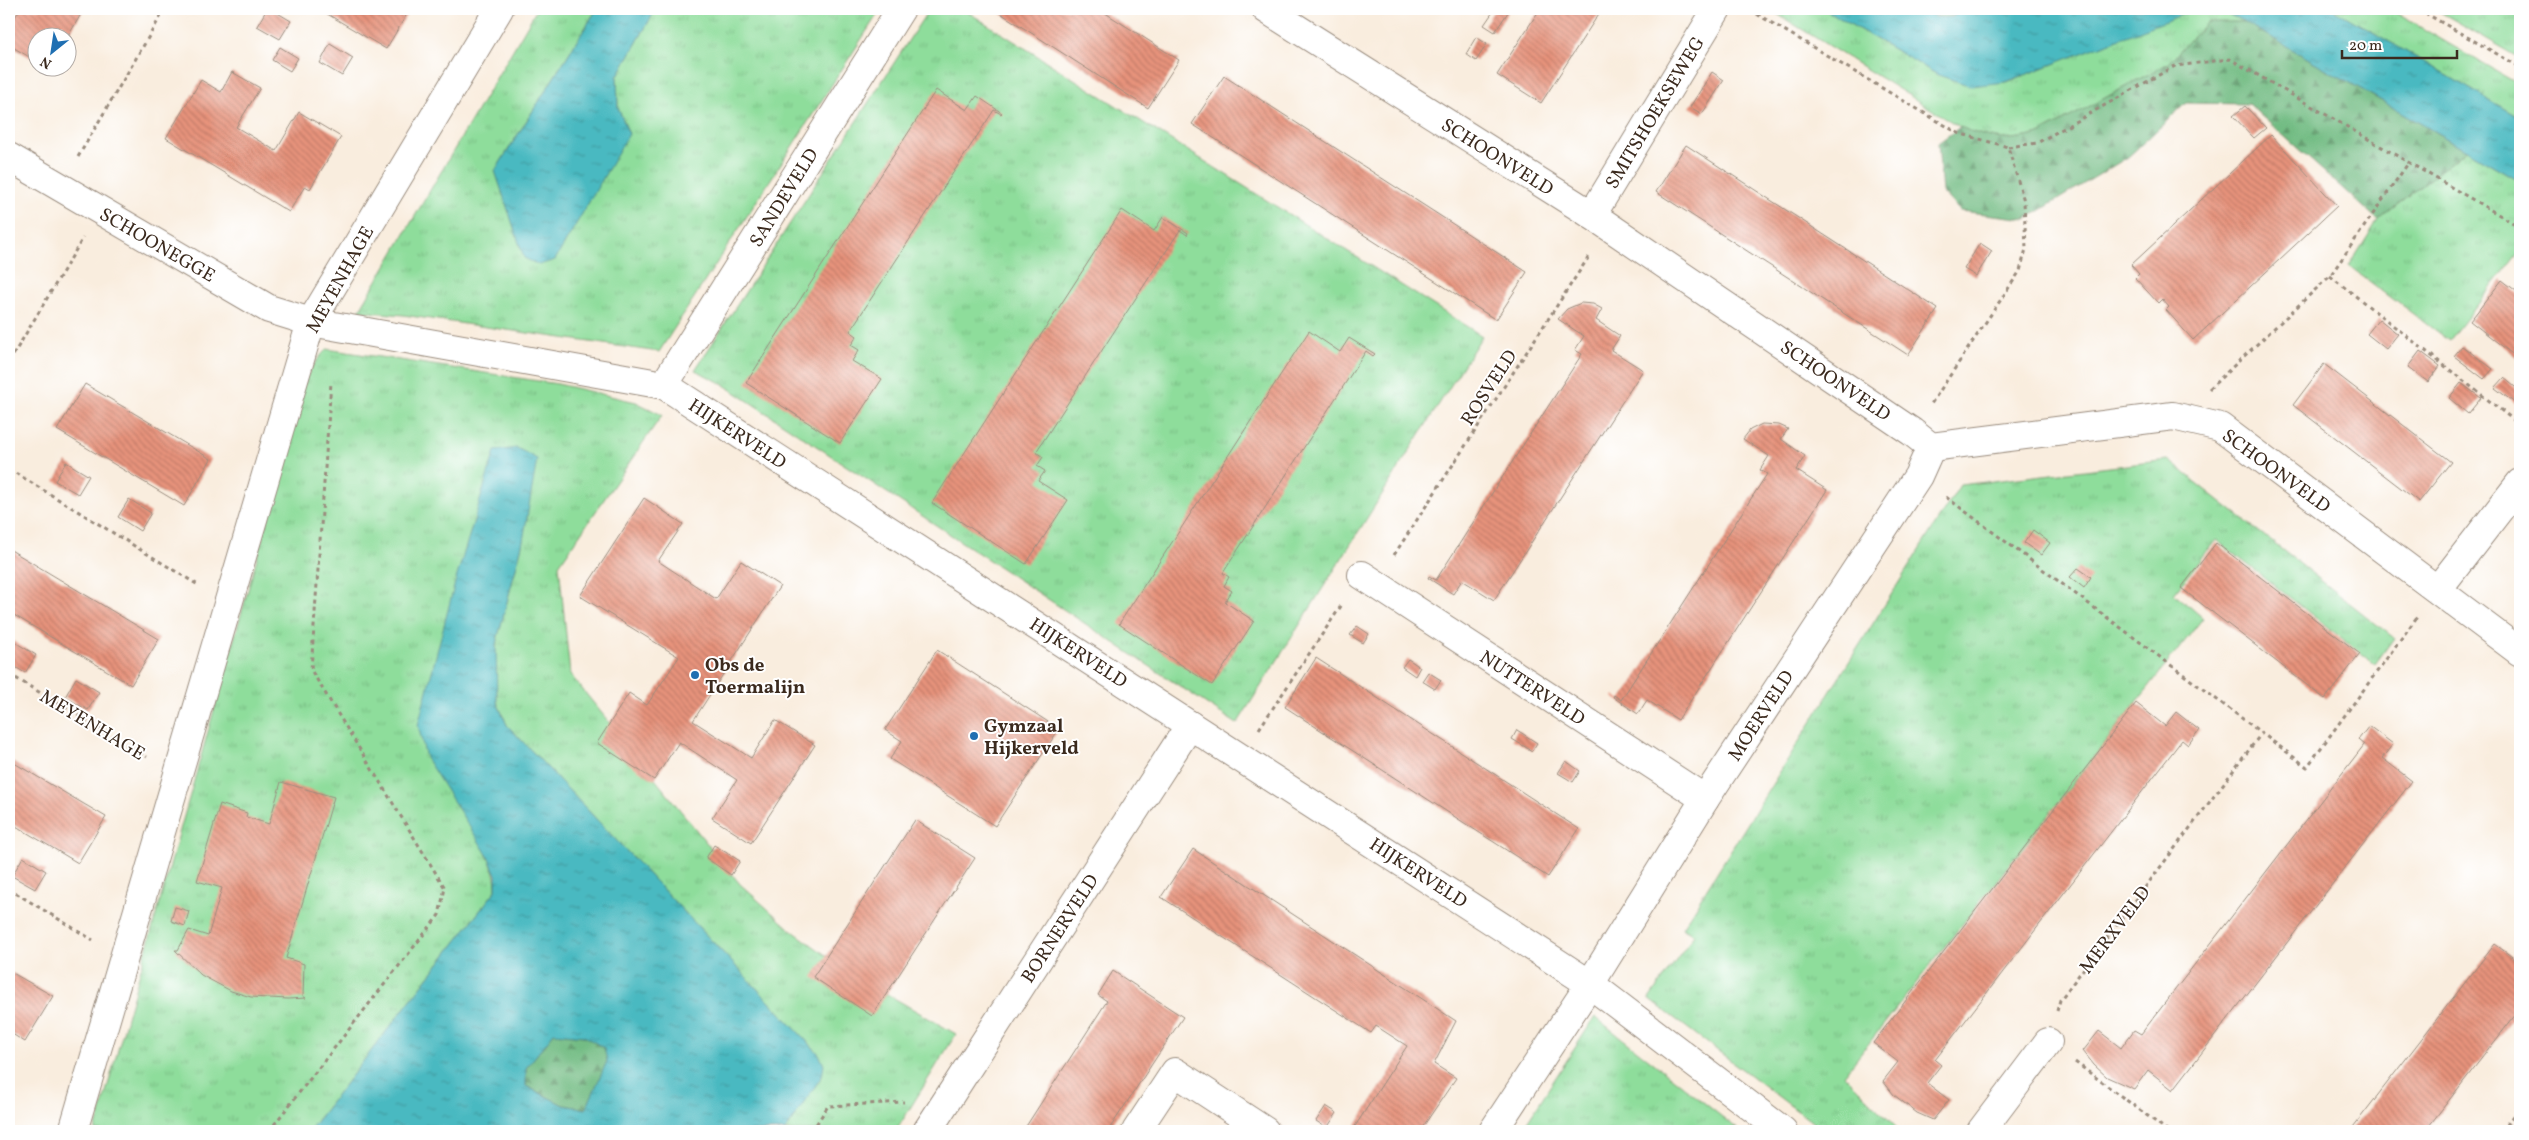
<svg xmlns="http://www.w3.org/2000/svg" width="2529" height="1140" viewBox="0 0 2529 1140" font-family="Vollkorn,serif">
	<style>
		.grass { fill: url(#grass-tufts); stroke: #64845c }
		.forest { fill: url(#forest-firs); stroke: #567350 }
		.water { fill: url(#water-ripples); stroke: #427270; fill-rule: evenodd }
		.building { fill: url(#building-back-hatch) }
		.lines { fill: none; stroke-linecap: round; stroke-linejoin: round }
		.minor-casing { stroke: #9a8c7e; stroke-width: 30 }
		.path { stroke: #9a8c7e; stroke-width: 3; stroke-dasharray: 4 4; stroke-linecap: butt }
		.minor { stroke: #fff; stroke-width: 28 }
		.poi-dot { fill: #1f6fb2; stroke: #fff; stroke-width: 2 }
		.labels { text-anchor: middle; stroke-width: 4; stroke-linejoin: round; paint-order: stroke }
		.street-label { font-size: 19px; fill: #3b2a1e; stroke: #fff }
		.poi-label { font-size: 19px; font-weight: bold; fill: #3b2a1e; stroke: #fff; text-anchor: start }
	</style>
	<defs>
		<pattern id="grass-tufts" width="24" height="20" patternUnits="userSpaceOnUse" patternTransform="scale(1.25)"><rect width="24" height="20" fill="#8edd9b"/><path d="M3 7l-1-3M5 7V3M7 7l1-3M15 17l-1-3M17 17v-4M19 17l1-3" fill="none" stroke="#7bbe85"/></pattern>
		<pattern id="forest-firs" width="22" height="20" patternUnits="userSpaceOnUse" patternTransform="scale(1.25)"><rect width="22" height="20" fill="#72bc83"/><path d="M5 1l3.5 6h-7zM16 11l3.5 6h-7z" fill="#5f996b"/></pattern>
		<pattern id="water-ripples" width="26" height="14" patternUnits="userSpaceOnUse" patternTransform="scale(1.25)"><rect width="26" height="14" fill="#4ab9c1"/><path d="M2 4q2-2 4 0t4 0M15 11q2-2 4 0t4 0" fill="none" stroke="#3f979c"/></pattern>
		<pattern id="building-back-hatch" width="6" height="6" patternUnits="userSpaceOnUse" patternTransform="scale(1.25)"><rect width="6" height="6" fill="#e7937c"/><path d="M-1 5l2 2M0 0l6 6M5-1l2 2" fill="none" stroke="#bc7865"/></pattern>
	</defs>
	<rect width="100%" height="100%" fill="#fff"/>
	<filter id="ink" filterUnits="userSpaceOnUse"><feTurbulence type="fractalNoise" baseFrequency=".02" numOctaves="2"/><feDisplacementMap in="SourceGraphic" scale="10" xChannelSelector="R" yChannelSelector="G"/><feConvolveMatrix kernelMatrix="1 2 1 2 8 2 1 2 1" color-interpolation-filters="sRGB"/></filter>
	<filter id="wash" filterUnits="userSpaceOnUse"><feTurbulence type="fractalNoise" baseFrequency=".0096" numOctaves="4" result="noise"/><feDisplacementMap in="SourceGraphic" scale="20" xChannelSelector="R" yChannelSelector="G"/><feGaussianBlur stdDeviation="1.12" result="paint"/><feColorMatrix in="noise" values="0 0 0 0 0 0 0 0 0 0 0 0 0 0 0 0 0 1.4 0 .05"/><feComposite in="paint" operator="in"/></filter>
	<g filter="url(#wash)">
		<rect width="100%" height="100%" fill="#f9edde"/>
		<g class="grass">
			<path d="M537 9H597L495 171 629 134 618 108 617 77 656 9H881L659 352 403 315 359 311Z"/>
			<path d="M929 9H963L1482 336 1237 724 721 383 695 370Z"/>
			<path d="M1769 9H1824L1938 75 2007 82 2193 9H2217L2245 22 2207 23 2167 64 2039 134C2007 143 1990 139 1960 127Z"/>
			<path d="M1921 9H1965C1948 20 1938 18 1921 9Z"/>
			<path d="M2333 9H2389L2520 85V118Z"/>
			<path d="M2435 9H2520V58Z"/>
			<path d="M2466 150 2520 181V251L2449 341 2349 266 2378 220Z"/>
			<path d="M327 349 558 384 636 402 662 415 559 565 570 674 740 884 790 929 849 972 956 1034 896 1131H785L822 1076 819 1054 507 725 497 702 495 679 496 644 523 541 517 448 470 826C483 847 496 865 496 890L309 1131H95L283 466C292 426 296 378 327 349Z"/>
			<path d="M2168 460 2394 638 2375 664 2216 540 2174 593 2203 618 1844 1075 1899 1130 1824 1131 1649 999 1694 935 1682 928 1960 485Z"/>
			<path d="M1595 1017 1740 1131H1521Z"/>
		</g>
		<g class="forest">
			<path d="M2207 22H2245L2466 150 2378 220 2248 104 2186 103 2128 157 2026 219 1960 211 1942 192 1938 143 1960 127C1990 139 2007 143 2039 134L2167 64Z"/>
			<path d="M554 1033 584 1036 604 1047 608 1061 586 1109 563 1105 526 1086V1068Z"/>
		</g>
		<g class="water">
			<path d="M597 9H656L617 77 618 108 629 134 555 260 539 265 524 258 495 171Z"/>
			<path d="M1824 9H1921L1936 17H1952L1965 9H2197L2006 82 1971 86 1938 75Z"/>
			<path d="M2217 9H2333L2520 118V181L2245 22Z"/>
			<path d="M517 448 537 459 523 541 496 644 497 702 507 725 819 1054 824 1065 822 1076 785 1131H309L496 890V875L488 856 426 758 418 725 456 579 495 451ZM554 1033 584 1036 604 1048 607 1061 586 1109 563 1105 526 1086V1068Z"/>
		</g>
		<g id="blocks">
			<g class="building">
				<path d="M20 9H84L67 38H38V62L9 45V27Z"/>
				<path d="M267 9H271L291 21 280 39 257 26Z"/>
				<path d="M319 9H410L386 49Z"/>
				<path d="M994 9H1099L1179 60 1148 108Z"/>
				<path d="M1495 9H1510L1495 32 1484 25Z"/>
				<path d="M1540 9H1602L1541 103 1497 75Z"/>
				<path d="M1476 37 1487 44 1476 61 1466 54Z"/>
				<path d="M330 44 353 58 342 76 320 63Z"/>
				<path d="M280 47 298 58 290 71 272 60Z"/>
				<path d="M232 72 260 88 236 127 276 151 299 112 341 137 310 189 305 186 289 212 166 138 201 80 221 92Z"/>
				<path d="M1712 72 1724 80 1702 114 1690 107Z"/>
				<path d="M1224 76 1527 272 1496 320 1192 124Z"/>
				<path d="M936 90 967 110 977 96 1002 113 1001 114 994 110 850 331 857 336 851 345 859 350 852 361 882 379 840 443 746 383Z"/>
				<path d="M2245 106 2266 128 2254 138 2233 116Z"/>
				<path d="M2271 135 2337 206 2193 340 2166 310 2169 307 2162 299 2158 303 2135 278 2139 274 2131 265Z"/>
				<path d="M1686 145 1938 309 1908 355 1656 192Z"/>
				<path d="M1122 210 1154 231 1163 217 1188 233 1187 235 1180 230 1036 452 1043 457 1037 466 1045 471 1038 481 1068 500 1026 564 932 503Z"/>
				<path d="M1980 243 1992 251 1976 276 1964 269Z"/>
				<path d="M2502 280 2520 294V360L2470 321Z"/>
				<path d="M1581 303 1593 304 1602 309 1596 320 1620 336 1611 350 1643 370 1494 600 1462 580 1453 594 1428 578 1429 576 1436 580 1582 354 1575 350 1584 336 1558 319 1567 309Z"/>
				<path d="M2379 319 2398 334 2386 349 2367 334Z"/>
				<path d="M1309 331 1340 352 1349 338 1375 354 1373 356 1366 351 1223 573 1229 577 1224 586 1232 591 1225 602 1254 621 1212 685 1119 624Z"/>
				<path d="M2462 346 2493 369 2484 379 2454 356Z"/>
				<path d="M2420 351 2440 366 2428 382 2408 367Z"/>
				<path d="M2324 364 2451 462 2419 502 2293 405Z"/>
				<path d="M2504 378 2520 391V407L2495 388Z"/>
				<path d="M2461 383 2481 398 2468 414 2449 398Z"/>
				<path d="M85 384 211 459 184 506 57 430Z"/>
				<path d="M1762 424 1779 425 1788 429 1781 439 1805 456 1796 470 1827 490 1678 720 1647 700 1638 714 1613 697 1614 695 1621 700 1767 474 1760 470 1769 456 1743 439 1750 430Z"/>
				<path d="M66 462 89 476 78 494 55 481Z"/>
				<path d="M644 498 683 524 658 561 716 599 741 561 780 586 693 721 751 758 775 720 815 745 751 843 712 818 737 780 679 742 654 780 597 743 629 693 647 705 679 657 580 596Z"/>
				<path d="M129 499 151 513 140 531 118 517Z"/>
				<path d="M2033 530 2050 543 2041 555 2024 543Z"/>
				<path d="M2216 543 2360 654 2325 699 2181 588Z"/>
				<path d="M9 549 159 639 131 685 9 612Z"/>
				<path d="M2078 568 2091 577 2084 588 2070 577Z"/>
				<path d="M1357 626 1369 634 1363 643 1350 635Z"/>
				<path d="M13 641 36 655 25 673 9 663V649Z"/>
				<path d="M937 650 1059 729 995 826 890 759 902 741 885 730Z"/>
				<path d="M1316 658 1579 829 1548 877 1285 707Z"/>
				<path d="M1408 659 1420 667 1415 676 1402 667Z"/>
				<path d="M1428 672 1441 680 1435 689 1422 681Z"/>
				<path d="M76 678 99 692 88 710 65 697Z"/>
				<path d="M2136 703 2165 726 2176 712 2199 730 2188 745 2182 740 1935 1060 1941 1065 1927 1083 1949 1100 1933 1120 1917 1113 1894 1095 1883 1081 1898 1062 1873 1043Z"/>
				<path d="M2369 726 2393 744 2382 758 2412 781 2173 1090 2148 1070 2134 1089 2107 1077 2094 1065 2083 1051 2099 1031 2121 1048 2134 1030 2141 1034 2364 745 2358 740Z"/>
				<path d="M1517 730 1537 743 1532 751 1512 739Z"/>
				<path d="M9 760 106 817 78 863 9 822Z"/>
				<path d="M1566 761 1580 771 1573 782 1558 773Z"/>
				<path d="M281 782 334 797 286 958 304 964 303 996 306 998 288 999 251 997 231 991 201 975 175 950H178L189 930 208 936 222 888 197 881 220 804 247 813 246 817 269 824Z"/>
				<path d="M915 820 975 858 872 1016 813 977Z"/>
				<path d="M714 845 740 861 731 875 706 858Z"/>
				<path d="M1193 849 1456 1021 1434 1064 1456 1078 1420 1131H1352L1407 1046 1376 1026 1371 1033 1161 897Z"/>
				<path d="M23 857 46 871 35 889 12 876Z"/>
				<path d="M175 907 189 911 185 926 171 921Z"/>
				<path d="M2495 944 2520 963V1009L2425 1131H2350Z"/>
				<path d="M9 971 53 996 25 1042 9 1032Z"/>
				<path d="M1113 971 1183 1017 1108 1131H1023L1107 1001 1098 995Z"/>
				<path d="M1326 1106 1337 1113 1327 1128 1316 1121Z"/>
			</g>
		</g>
	</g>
	<g filter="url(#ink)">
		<use href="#blocks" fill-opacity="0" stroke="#9a8c7e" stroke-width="1"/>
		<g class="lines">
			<g class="minor-casing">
				<g id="minor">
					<path d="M1266 9 1592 215 1912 432 1931 447 2173 416 2220 427 2520 652"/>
					<path d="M9 157 269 309 311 322 664 385 1590 984 1783 1131"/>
					<path d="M1592 215 1717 9"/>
					<path d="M664 385 901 9"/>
					<path d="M1362 575 1705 799"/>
					<path d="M2438 589 2520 483"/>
					<path d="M73 1131 311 322 499 9"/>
					<path d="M927 1131 1190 725"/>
					<path d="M1136 1131 1175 1072 1265 1131"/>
					<path d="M1493 1131 1590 984 1705 799 1918 476 1931 447"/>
					<path d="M1981 1131 2048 1042"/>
				</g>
			</g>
			<g class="path">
				<path d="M2418 9 2520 67"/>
				<path d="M1750 10 1958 133 2008 147 2024 201 2026 249 2020 271 1931 404"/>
				<path d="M2008 147 2037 143 2175 66 2230 59 2520 227"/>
				<path d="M78 157 165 9"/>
				<path d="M2330 276 2520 425"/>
				<path d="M9 362 83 238"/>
				<path d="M2209 389 2330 276 2409 162"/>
				<path d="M9 469 198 585"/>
				<path d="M1946 497 2307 767 2417 617"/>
				<path d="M1394 555 1590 255"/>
				<path d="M9 674 147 757"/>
				<path d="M1259 729 1343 603"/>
				<path d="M9 889 93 940"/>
				<path d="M2057 1011 2060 1000 2261 734"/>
				<path d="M2075 1062 2168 1131"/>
				<path d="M269 1131 439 915 445 888 311 670 331 382"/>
				<path d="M812 1131 828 1106 904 1102"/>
				<path d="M2501 1131 2520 1107"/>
			</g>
			<use href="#minor" class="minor"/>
		</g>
	</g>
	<g class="poi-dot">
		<circle cx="695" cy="675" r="5"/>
		<circle cx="974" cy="736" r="5"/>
	</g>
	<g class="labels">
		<g class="street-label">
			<text transform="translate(1654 112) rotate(-59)" y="7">SMITSHOEKSEWEG</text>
			<text transform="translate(1498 156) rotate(32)" y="7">SCHOONVELD</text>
			<text transform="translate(783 197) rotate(-58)" y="7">SANDEVELD</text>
			<text transform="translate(158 244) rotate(30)" y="7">SCHOONEGGE</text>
			<text transform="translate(339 279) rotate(-61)" y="7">MEYENHAGE</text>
			<text transform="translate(1836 380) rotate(34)" y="7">SCHOONVELD</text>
			<text transform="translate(1488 387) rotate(-57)" y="7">ROSVELD</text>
			<text transform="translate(738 433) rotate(33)" y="7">HIJKERVELD</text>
			<text transform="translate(2277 470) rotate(36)" y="7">SCHOONVELD</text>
			<text transform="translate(1079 652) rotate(33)" y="7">HIJKERVELD</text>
			<text transform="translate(1533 687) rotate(33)" y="7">NUTTERVELD</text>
			<text transform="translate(1760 715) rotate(-57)" y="7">MOERVELD</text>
			<text transform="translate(93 724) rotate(31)" y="7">MEYENHAGE</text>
			<text transform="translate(1419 872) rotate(33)" y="7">HIJKERVELD</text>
			<text transform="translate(1059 928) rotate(-57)" y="7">BORNERVELD</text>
			<text transform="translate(2114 929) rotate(-53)" y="7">MERXVELD</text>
		</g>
		<g class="poi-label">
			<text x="705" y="671">Obs de<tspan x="705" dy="22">Toermalijn</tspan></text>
			<text x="984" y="732">Gymzaal<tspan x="984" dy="22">Hijkerveld</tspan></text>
		</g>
	</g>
	<rect width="2529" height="1140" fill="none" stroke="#fff" stroke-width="30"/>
	<g transform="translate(52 52) rotate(210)"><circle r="24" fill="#ffffff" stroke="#b1aaa5"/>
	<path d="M0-4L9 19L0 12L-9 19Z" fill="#1f6fb2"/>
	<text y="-8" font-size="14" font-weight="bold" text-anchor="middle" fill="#3b2a1e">N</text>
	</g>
	<path d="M2342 50v8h115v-8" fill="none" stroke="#3b2a1e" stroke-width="2.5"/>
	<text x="2349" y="50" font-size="15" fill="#3b2a1e" stroke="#ffffff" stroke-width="4" paint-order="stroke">20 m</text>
</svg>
